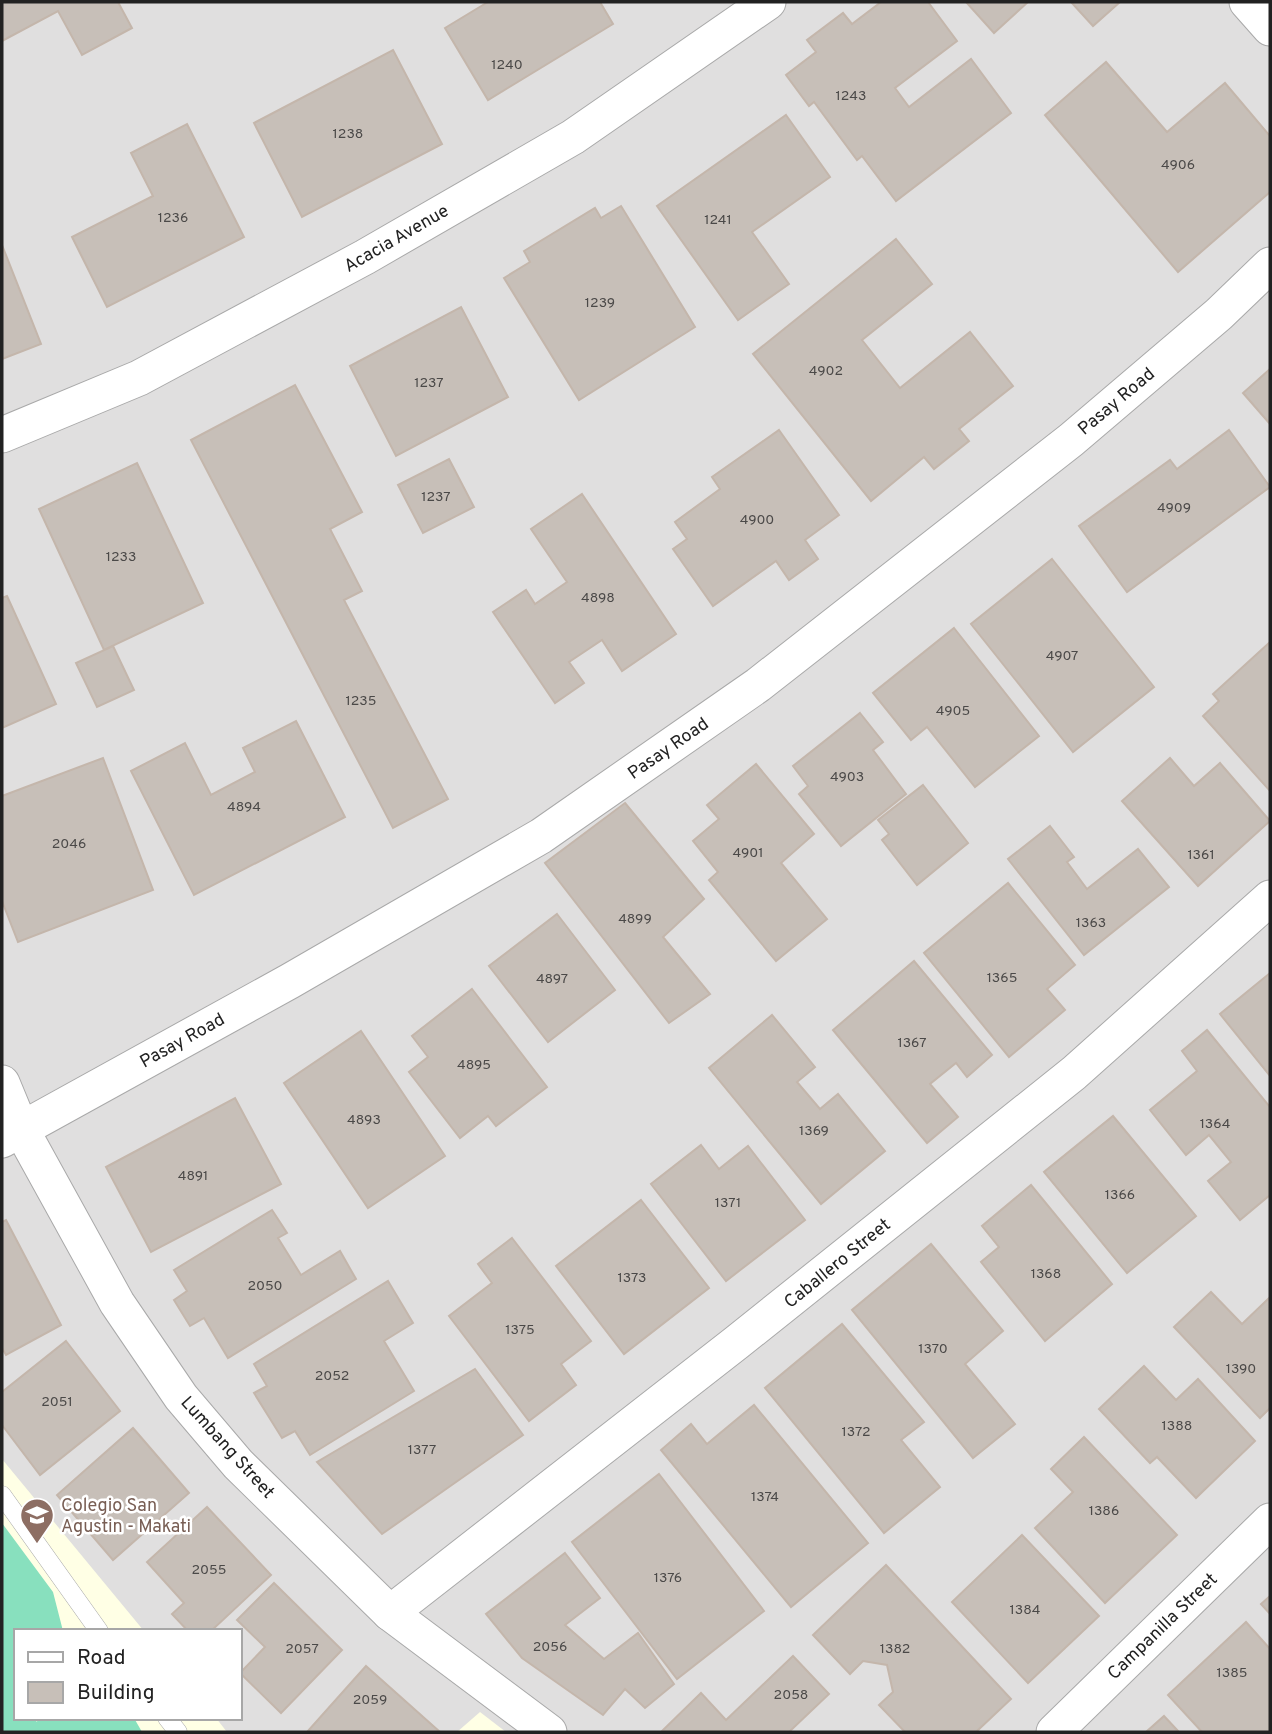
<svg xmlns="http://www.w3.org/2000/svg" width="1272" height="1734" viewBox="0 0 1272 1734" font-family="Overpass,sans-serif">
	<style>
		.residential { fill: #e0dfdf; fill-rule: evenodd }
		.education { fill: #ffffe5 }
		.pitch { fill: #88e0be }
		.building { fill: #c7bfb8; stroke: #c4b6ab; stroke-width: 2 }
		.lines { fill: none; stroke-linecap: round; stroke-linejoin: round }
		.service-casing { stroke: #a9a9a9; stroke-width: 19 }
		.minor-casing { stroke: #a9a9a9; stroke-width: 37 }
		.service { stroke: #fff; stroke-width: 18 }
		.minor { stroke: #fff; stroke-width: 35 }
		.labels { text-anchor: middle; stroke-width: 5; stroke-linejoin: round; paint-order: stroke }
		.number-label { font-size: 14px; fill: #4b4948 }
		.street-label { font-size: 18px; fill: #222; stroke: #fff }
		.education-label { font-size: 18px; fill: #785e54; stroke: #fff; text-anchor: start }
	</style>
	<rect width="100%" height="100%" fill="#f2efe9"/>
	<path class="residential" d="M2 2H1270V1732H2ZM16 1631H240V1718H16Z"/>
	<g class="education">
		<path d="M2 1459 144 1631H16V1718H216L227 1732H2Z"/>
		<path d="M480 1712 506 1732H457Z"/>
	</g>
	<path class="pitch" d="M2 1523 53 1592 63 1631H16V1718H38L36 1722 42 1718H134L142 1732H2Z"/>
	<g class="building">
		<path d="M2 2H118L132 28 82 55 58 11 2 41Z"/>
		<path d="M488 2H600L613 24 488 100 445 28Z"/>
		<path d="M881 2H928L957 41 895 88 909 107 971 59 1011 113 896 201 862 156 857 160 814 102 809 106 786 75 816 52 807 40 843 13 852 24Z"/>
		<path d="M966 2H1028L994 33Z"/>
		<path d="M1071 2H1120L1093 26Z"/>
		<path d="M393 50 442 144 302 217 254 123Z"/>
		<path d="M1106 62 1167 132 1225 83 1270 136V192L1178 272 1045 115Z"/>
		<path d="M786 115 830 177 752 232 789 284 738 320 657 206Z"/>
		<path d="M187 124 244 237 107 307 72 237 153 196 131 153Z"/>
		<path d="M621 206 695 327 579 400 504 278 530 262 524 251 595 208 601 218Z"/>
		<path d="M896 239 932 284 862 340 900 388 970 332 1013 386 959 429 969 441 934 469 924 457 871 501 753 354Z"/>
		<path d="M2 245 41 344 2 359Z"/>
		<path d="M461 307 508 397 396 456 350 366Z"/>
		<path d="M1270 369V424L1243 393Z"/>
		<path d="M295 385 362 512 330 529 362 591 344 600 448 799 393 828 191 440Z"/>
		<path d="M779 430 839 515 805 540 818 559 789 580 776 561 713 606 673 549 687 539 675 522 720 489 712 477Z"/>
		<path d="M1229 430 1270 487 1127 592 1079 526 1170 460 1177 469Z"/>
		<path d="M449 459 474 507 423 533 398 485Z"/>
		<path d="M137 463 203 603 104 650 39 509Z"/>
		<path d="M582 494 676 634 622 671 602 640 569 662 584 683 555 703 493 612 526 590 535 604 567 582 531 529Z"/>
		<path d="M1052 559 1154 687 1073 752 971 624Z"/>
		<path d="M7 596 56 704 2 728V598Z"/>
		<path d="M954 628 1039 736 975 787 927 727 911 740 873 693Z"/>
		<path d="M1270 642V791L1203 716 1219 701 1213 694Z"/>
		<path d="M113 646 134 690 97 707 76 663Z"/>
		<path d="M860 713 883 742 873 750 906 794 841 846 799 794 808 786 793 766Z"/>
		<path d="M296 721 345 817 194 895 131 771 185 743 211 795 255 772 243 748Z"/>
		<path d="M103 758 153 890 18 942 2 901V796Z"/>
		<path d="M1170 758 1194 786 1220 763 1270 821 1198 886 1122 801Z"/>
		<path d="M756 764 814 834 781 863 827 919 776 961 709 880 718 872 693 841 719 819 707 805Z"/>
		<path d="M923 785 968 843 917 885 882 840 889 834 878 820Z"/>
		<path d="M625 803 704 899 663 937 710 994 669 1023 545 863Z"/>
		<path d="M1050 826 1074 857 1067 862 1087 889 1138 849 1169 887 1084 955 1008 859Z"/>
		<path d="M1008 883 1075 965 1047 989 1065 1010 1009 1057 924 953Z"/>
		<path d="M557 914 615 990 548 1042 489 966Z"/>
		<path d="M914 961 992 1055 967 1077 956 1063 930 1084 958 1117 927 1143 833 1030Z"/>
		<path d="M1270 973V1076L1220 1014Z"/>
		<path d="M472 989 547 1087 496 1126 488 1116 460 1138 409 1072 428 1057 412 1036Z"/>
		<path d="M772 1015 815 1067 797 1082 820 1109 838 1094 885 1151 821 1204 709 1068Z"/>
		<path d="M1207 1030 1270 1107V1195L1240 1220 1208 1181 1231 1162 1209 1135 1186 1155 1150 1110 1197 1071 1182 1051Z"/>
		<path d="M361 1031 445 1156 368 1208 284 1083Z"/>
		<path d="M235 1098 281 1184 151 1252 106 1167Z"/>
		<path d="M1113 1116 1196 1216 1127 1273 1044 1172Z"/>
		<path d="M701 1145 719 1169 748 1146 805 1220 726 1281 651 1184Z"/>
		<path d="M1031 1185 1112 1284 1045 1341 981 1262 999 1247 982 1226Z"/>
		<path d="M641 1200 709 1288 624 1354 556 1266Z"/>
		<path d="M272 1210 287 1233 278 1238 301 1275 340 1251 356 1279 228 1358 204 1318 190 1326 174 1300 187 1291 174 1270Z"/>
		<path d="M6 1220 61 1325 6 1355 2 1348V1222Z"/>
		<path d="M512 1238 591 1341 561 1364 576 1385 529 1421 449 1316 492 1283 478 1264Z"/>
		<path d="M931 1244 1003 1331 965 1364 1015 1424 973 1458 852 1310Z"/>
		<path d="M388 1281 413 1323 384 1341 414 1391 310 1455 295 1431 282 1438 254 1393 267 1386 254 1364Z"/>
		<path d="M1211 1292 1242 1324 1270 1297V1408L1260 1418 1174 1327Z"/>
		<path d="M842 1324 924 1422 901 1440 940 1487 884 1533 765 1388Z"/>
		<path d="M66 1341 120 1411 40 1475 2 1425V1392Z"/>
		<path d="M1144 1366 1176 1400 1198 1379 1255 1441 1196 1498 1157 1457 1150 1463 1099 1409Z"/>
		<path d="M475 1369 523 1435 382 1534 317 1462Z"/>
		<path d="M754 1405 868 1543 791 1607 661 1450 691 1424 707 1444Z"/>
		<path d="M133 1428 189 1493 113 1560 57 1495Z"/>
		<path d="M1084 1437 1177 1535 1105 1603 1035 1528 1073 1492 1051 1469Z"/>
		<path d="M659 1474 764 1611 677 1679 572 1542Z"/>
		<path d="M207 1507 271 1575 211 1631H188L172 1614 184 1603 147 1562Z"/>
		<path d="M1022 1535 1099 1616 1028 1683 952 1602Z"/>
		<path d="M565 1553 600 1598 565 1625 604 1659 638 1633 674 1684 645 1708 625 1689 603 1715 522 1658 486 1614Z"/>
		<path d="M886 1565 1011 1699 976 1732H905L879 1705 893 1692 887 1665 863 1661 850 1674 813 1635Z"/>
		<path d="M274 1583 342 1650 281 1713 240 1673 265 1647 237 1620Z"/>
		<path d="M1270 1596V1614L1261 1604Z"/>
		<path d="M1246 1622 1270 1649V1732H1202L1168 1695Z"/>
		<path d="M793 1656 829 1694 789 1732 662 1731 701 1693 726 1720Z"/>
		<path d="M366 1666 440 1732H307Z"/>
		<path d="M1164 1716 1179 1732H1146Z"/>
	</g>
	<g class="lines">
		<g class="service-casing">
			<g id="service">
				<path d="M2 1495 99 1631"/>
				<path d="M167 1718 178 1732"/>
			</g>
		</g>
		<g class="minor-casing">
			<g id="minor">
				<path d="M1247 2 1270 28"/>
				<path d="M2 435 139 378 365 257 573 137 768 2"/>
				<path d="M2 1083 21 1129 117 1303 181 1397 238 1464 390 1613 549 1732"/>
				<path d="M2 1140 290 981 541 836 758 685 1071 440 1219 314 1270 265"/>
				<path d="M390 1613 736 1343 1074 1073 1270 898"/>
				<path d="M1054 1732 1270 1521"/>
			</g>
		</g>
		<use href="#service" class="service"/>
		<use href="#minor" class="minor"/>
	</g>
	<defs>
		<g id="school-pin" transform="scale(1.75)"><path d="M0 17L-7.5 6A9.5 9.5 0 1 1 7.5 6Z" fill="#8d6e63" stroke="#fff"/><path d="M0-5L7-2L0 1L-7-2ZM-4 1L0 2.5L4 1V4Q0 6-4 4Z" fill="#fff"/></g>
	</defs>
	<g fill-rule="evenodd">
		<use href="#school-pin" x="37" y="1515"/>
	</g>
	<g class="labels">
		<g class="number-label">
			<text x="507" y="69">1240</text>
			<text x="851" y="100">1243</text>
			<text x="348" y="138">1238</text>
			<text x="1178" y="169">4906</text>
			<text x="173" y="222">1236</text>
			<text x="718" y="224">1241</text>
			<text x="600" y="307">1239</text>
			<text x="826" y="375">4902</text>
			<text x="429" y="387">1237</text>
			<text x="436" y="501">1237</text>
			<text x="1174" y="512">4909</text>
			<text x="757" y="524">4900</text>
			<text x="121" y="561">1233</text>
			<text x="598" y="602">4898</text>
			<text x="1062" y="660">4907</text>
			<text x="361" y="705">1235</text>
			<text x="953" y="715">4905</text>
			<text x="847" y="781">4903</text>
			<text x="244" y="811">4894</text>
			<text x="69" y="848">2046</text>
			<text x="748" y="857">4901</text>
			<text x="1201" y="859">1361</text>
			<text x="635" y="923">4899</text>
			<text x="1091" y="927">1363</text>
			<text x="1002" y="982">1365</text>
			<text x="552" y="983">4897</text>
			<text x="912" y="1047">1367</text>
			<text x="474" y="1069">4895</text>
			<text x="364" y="1124">4893</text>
			<text x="1215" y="1128">1364</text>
			<text x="814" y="1135">1369</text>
			<text x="193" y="1180">4891</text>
			<text x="1120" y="1199">1366</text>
			<text x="728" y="1207">1371</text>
			<text x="1046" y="1278">1368</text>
			<text x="632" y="1282">1373</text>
			<text x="265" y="1290">2050</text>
			<text x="520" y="1334">1375</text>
			<text x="933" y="1353">1370</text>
			<text x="1241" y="1373">1390</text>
			<text x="332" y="1380">2052</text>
			<text x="57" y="1406">2051</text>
			<text x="1177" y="1430">1388</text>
			<text x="856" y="1436">1372</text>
			<text x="422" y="1454">1377</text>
			<text x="765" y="1501">1374</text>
			<text x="1104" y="1515">1386</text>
			<text x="209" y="1574">2055</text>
			<text x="668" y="1582">1376</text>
			<text x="1025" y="1614">1384</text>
			<text x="550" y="1651">2056</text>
			<text x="302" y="1653">2057</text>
			<text x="895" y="1653">1382</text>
			<text x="1232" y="1677">1385</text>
			<text x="791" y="1699">2058</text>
			<text x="370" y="1704">2059</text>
		</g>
		<g class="street-label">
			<text transform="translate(396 238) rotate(-30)" y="6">Acacia Avenue</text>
			<text transform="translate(1116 401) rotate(-40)" y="6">Pasay Road</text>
			<text transform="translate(668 748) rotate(-35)" y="6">Pasay Road</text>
			<text transform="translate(182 1040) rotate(-29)" y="6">Pasay Road</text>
			<text transform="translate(837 1263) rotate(-39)" y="6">Caballero Street</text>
			<text transform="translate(228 1447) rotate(48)" y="6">Lumbang Street</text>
			<text transform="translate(1162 1626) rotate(-44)" y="6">Campanilla Street</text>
		</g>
		<g class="education-label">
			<text x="61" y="1511">Colegio San<tspan x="61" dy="21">Agustin - Makati</tspan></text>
		</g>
	</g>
	<rect width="1272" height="1734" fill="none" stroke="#222222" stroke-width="7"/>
	<rect x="14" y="1629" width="228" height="91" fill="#ffffff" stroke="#a7a7a7" stroke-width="2"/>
	<rect x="28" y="1652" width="35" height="10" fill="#ffffff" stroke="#a7a7a7" stroke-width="2"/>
	<text x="77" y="1664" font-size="21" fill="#222222">Road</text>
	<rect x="28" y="1682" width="35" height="21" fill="#c7bfb8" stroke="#a7a7a7" stroke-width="2"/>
	<text x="77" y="1699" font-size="21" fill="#222222">Building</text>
</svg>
